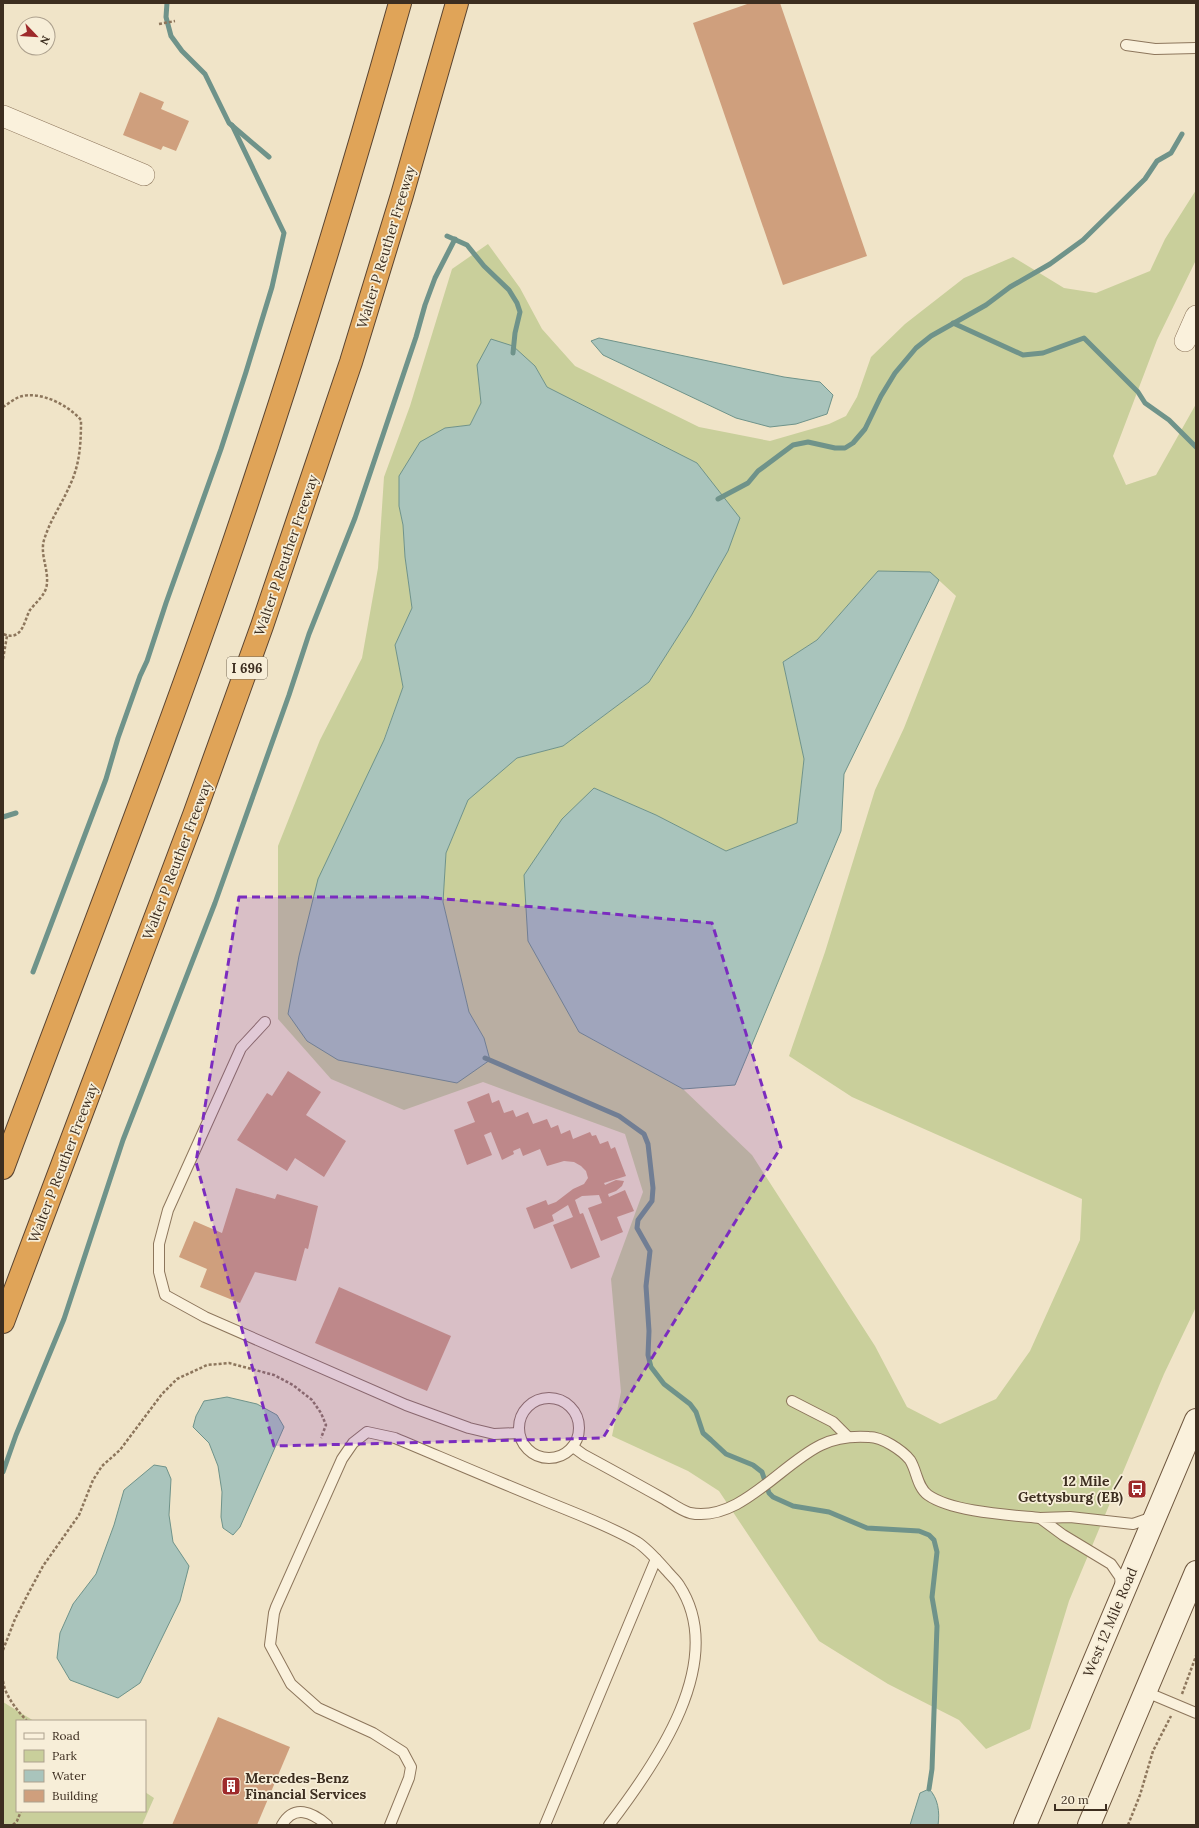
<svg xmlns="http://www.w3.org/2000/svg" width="1199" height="1828" viewBox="0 0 1199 1828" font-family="Lora,serif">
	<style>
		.green { fill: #c9cf9b; fill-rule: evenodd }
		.water { fill: #a9c4bc; stroke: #6f938a }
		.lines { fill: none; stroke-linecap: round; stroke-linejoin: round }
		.stream { stroke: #6f938a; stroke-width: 5 }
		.building { fill: #cf9f7d }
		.service-casing { stroke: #8d765c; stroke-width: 12 }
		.minor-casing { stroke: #8d765c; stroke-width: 22 }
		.secondary-casing { stroke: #6f573f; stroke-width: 24 }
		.motorway-casing { stroke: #5b4430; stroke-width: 24 }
		.path { stroke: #8d765c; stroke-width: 2.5; stroke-dasharray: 3 2; stroke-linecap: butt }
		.service { stroke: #faf1dc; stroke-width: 10 }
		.minor { stroke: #faf1dc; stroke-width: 21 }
		.secondary { stroke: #faf1dc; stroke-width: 22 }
		.motorway { stroke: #e0a458; stroke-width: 22 }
		.marked { fill: #7b2cbf; fill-opacity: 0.2; stroke: #7b2cbf; stroke-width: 3; stroke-dasharray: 8 5; stroke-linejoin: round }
		.labels { text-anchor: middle; stroke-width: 3.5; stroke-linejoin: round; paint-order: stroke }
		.shield { fill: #f7eed8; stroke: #756857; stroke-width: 1 }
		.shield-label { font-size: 13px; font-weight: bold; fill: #3d2e20 }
		.street-label { font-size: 14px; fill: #3d2e20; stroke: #f7eed8 }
		.poi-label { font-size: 14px; font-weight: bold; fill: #3d2e20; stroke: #f7eed8; text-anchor: end }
	</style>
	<rect width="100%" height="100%" fill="#f0e4c8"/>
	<g class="green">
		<path d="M1196 190V260L1157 340 1113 456 1126 485 1156 475 1196 404V1307L1164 1374 1069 1601 1030 1729 986 1749 959 1720 888 1684 819 1641 719 1491 688 1471 612 1436 621 1392 611 1279 643 1192 625 1134 483 1082 404 1110 331 1079 278 1019V846L320 740 362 658 378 568 384 477 410 406 452 269 488 244 520 288 542 329 575 366 699 427 770 441 829 424 846 416 857 397 871 357 905 324 964 278 1013 257 1064 288 1096 293 1150 271 1165 239ZM477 365 535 366 547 387 697 463 728 551 691 616 649 682 563 746 517 758 468 800 446 853 443 902 469 1012 484 1038 407 1073 338 1060 384 739 403 687 395 645 412 608 405 557 403 525 399 506 445 428 470 425 481 403ZM878 571 930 572 956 596 904 728 875 790 825 952 789 1056 852 1097 1082 1199 1080 1240 1030 1351 996 1399 940 1424 907 1407 875 1346 752 1155 683 1089 579 1032 594 788 656 815 726 851 797 823 804 759 783 662 817 640Z"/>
		<path d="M3 1702 34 1721H17V1811H145V1792L154 1798 142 1825H3Z"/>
	</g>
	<g class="water">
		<path d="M599 338 784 377 820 382 833 395 827 414 796 424 770 427 736 418 603 355 591 341Z"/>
		<path d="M491 339 513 346 535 366 547 387 697 463 740 518 728 551 691 616 649 682 563 746 517 758 468 800 446 853 443 902 469 1012 484 1038 490 1060 457 1083 338 1060 307 1041 288 1014 299 956 318 879 384 740 403 687 395 645 412 608 405 557 403 525 399 506V476L420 442 445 428 470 425 481 403 477 365Z"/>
		<path d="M878 571 930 572 939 580 844 774 841 831 735 1085 683 1089 579 1032 528 941 524 875 562 819 594 788 656 815 726 851 797 823 804 759 783 662 817 640Z"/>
		<path d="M227 1397 257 1404 277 1415 284 1427 240 1527 233 1535 223 1528 221 1517 222 1492 218 1466 209 1443 193 1427 196 1416 204 1401Z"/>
		<path d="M154 1465 166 1467 171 1479 169 1515 173 1542 189 1566 180 1601 140 1683 118 1698 70 1680 57 1658 60 1633 73 1604 96 1574 114 1525 124 1490Z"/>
		<path d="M929 1789C938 1798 940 1812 938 1825H910L920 1793Z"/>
	</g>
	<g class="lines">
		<g class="stream">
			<path d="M167 3 166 17 171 36 182 51 205 74 229 123 269 157"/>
			<path d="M447 236 467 245 484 266 509 290 517 303 520 312 515 333 513 353"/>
			<path d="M953 323 1023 355 1043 353 1084 338 1138 392 1145 403 1169 420 1196 447"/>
			<path d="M718 499 748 483 758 471 793 445 808 442 835 448H845L853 443 865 429 881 396 895 373 916 348 931 336 986 305 1010 287 1050 264 1083 240 1145 179 1157 161 1171 153 1182 134"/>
			<path d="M3 817 16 813"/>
			<path d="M33 972 106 779 118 738 140 676 147 661 166 603 221 449 246 372 272 287 284 233 232 125"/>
			<path d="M485 1058 619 1116 644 1134 648 1144 653 1188 652 1201 638 1220 637 1228 650 1251 646 1286 649 1331 648 1355 651 1367 664 1384 690 1404 696 1412 703 1433 711 1440 726 1454 753 1465 762 1472 769 1493 773 1497 793 1506 829 1512 867 1528 919 1531 929 1535 934 1540 937 1552 932 1597 937 1626 932 1769 929 1789"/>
			<path d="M3 1472 16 1435 64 1319 123 1140 215 903 289 695 309 634 355 518 416 337 425 305 435 278 455 239"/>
		</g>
	</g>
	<g class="building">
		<path d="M750 3H780L867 256 783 285 693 23Z"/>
		<path d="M140 92 164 102 161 109 189 121 176 151 163 146 161 150 123 135Z"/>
		<path d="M288 1071 321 1092 306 1115 346 1141 324 1177 295 1158 287 1171 237 1140 267 1093 272 1096Z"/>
		<path d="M489 1093 492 1103 499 1100 504 1113 513 1110 516 1117 528 1112 533 1124 547 1119 551 1128 558 1125 561 1134 570 1130 573 1139 590 1132 592 1136 596 1135 600 1144 608 1141 611 1149 615 1147 626 1176 604 1183 605 1185 616 1180 624 1181 622 1186 616 1191 608 1194 609 1197 625 1190 634 1211 617 1217 623 1232 601 1241 588 1208 602 1203 599 1195 582 1196 575 1200 580 1214 583 1213 600 1257 571 1269 553 1225 573 1217 568 1205 552 1215 554 1221 534 1229 526 1208 546 1200 548 1205 556 1202 573 1189 584 1184 588 1178 586 1171 581 1166 574 1162 564 1161 547 1166 540 1149 523 1156 520 1148 513 1151 514 1154 502 1160 491 1132 484 1135 492 1155 467 1165 454 1130 475 1122 467 1102Z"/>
		<path d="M236 1188 275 1199 277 1194 318 1206 308 1249 305 1248 296 1281 255 1272 240 1303 200 1287 207 1269 179 1257 194 1221 222 1233Z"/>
		<path d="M339 1287 451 1336 427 1391 315 1343Z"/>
		<path d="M218 1717 290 1747 257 1825H172Z"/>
	</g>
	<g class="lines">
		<g class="service-casing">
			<g id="service">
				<path d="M1126 45 1155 49 1196 48"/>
				<path d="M265 1022 241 1048 168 1210 159 1244V1272L165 1295 205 1317 406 1405 469 1428 494 1434 519 1433"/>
				<circle cx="549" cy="1428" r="30"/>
				<path d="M792 1401 833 1422 848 1437"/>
				<path d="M573 1447 584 1455C610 1469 637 1484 664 1499 671 1503 682 1511 690 1513 739 1523 781 1464 821 1445 835 1438 854 1436 869 1437 882 1437 902 1450 910 1460 917 1471 917 1487 928 1495 952 1512 1010 1515 1040 1518"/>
				<path d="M1121 1587 1120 1577 1111 1564 1063 1535 1040 1518 1070 1517 1133 1524 1153 1517"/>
				<path d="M1146 1692 1196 1713"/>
				<path d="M282 1825C294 1804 312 1812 327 1825"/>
				<path d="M390 1825 409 1778 411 1767 403 1752 373 1733 318 1708 291 1684 270 1645 274 1613 276 1607 342 1459 353 1443 367 1432 395 1438C445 1459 494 1480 543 1500 574 1513 608 1525 637 1542 648 1549 658 1561 667 1571 671 1576 676 1580 679 1585 729 1661 655 1765 609 1825"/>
				<path d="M545 1825 656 1559"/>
			</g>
		</g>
		<g class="minor-casing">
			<g id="minor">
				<path d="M3 116 144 175"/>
				<path d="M1185 341 1196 316"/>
			</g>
		</g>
		<g class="secondary-casing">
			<g id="secondary">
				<path d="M1025 1825 1196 1420"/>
				<path d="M1089 1825 1196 1572"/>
			</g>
		</g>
		<g class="motorway-casing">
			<g id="motorway">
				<path d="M3 1168C84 950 170 733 244 512 301 343 352 174 400 3"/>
				<path d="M3 1322 194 815 262 626 351 362 402 195 457 3"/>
			</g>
		</g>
		<g class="path">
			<path d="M159 24 175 21"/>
			<path d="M3 407C8 404 14 399 19 397 40 390 68 405 81 420 81 443 80 464 70 485 62 504 50 520 44 540 40 554 48 568 47 582 47 594 37 601 30 610 24 620 23 642 3 634"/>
			<path d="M3 659 7 636"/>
			<path d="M3 1650 15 1619 29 1592 43 1566 79 1515 93 1480 102 1466 120 1450 162 1394 177 1379 207 1365 229 1363 274 1375 293 1385 312 1400 321 1413 326 1425 321 1438"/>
			<path d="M3 1681C5 1696 17 1710 27 1721"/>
			<path d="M1182 1694 1196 1656"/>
			<path d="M13 1825 17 1821 21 1811"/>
			<path d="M1128 1825 1140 1795 1153 1751 1171 1716"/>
		</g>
		<use href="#service" class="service"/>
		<use href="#minor" class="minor"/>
		<use href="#secondary" class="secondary"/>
		<use href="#motorway" class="motorway"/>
	</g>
	<path class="marked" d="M239 897H423L712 923 781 1147 603 1438 274 1446 196 1162Z"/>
	<defs>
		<g id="bus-square" transform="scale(1)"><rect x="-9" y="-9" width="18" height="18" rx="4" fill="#9e2a2b" stroke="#f7eed8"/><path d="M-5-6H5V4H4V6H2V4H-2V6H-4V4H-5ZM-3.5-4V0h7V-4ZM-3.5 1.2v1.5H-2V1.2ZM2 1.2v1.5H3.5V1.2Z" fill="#fff"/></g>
		<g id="building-square" transform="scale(1)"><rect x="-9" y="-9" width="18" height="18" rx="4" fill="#9e2a2b" stroke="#f7eed8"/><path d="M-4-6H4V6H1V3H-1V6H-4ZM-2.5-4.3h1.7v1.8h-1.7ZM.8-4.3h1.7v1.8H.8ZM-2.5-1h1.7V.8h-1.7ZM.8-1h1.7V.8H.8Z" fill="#fff"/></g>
	</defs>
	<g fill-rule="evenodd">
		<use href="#bus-square" x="1137" y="1489"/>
		<use href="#building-square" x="231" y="1786"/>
	</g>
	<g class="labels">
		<rect class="shield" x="227" y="657" width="40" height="22" rx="3"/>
		<g class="shield-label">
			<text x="247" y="673">I 696</text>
		</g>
		<g class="street-label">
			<text transform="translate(386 247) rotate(-73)" y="5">Walter P Reuther Freeway</text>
			<text transform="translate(286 555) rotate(-71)" y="5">Walter P Reuther Freeway</text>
			<text transform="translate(177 860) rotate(-69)" y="5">Walter P Reuther Freeway</text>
			<text transform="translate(63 1163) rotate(-69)" y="5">Walter P Reuther Freeway</text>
			<text transform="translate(1110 1622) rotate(-67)" y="5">West 12 Mile Road</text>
		</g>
		<g class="poi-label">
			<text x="1123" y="1486">12 Mile /<tspan x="1123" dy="16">Gettysburg (EB)</tspan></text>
			<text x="245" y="1783" text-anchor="start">Mercedes-Benz<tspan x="245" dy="16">Financial Services</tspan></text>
		</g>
	</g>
	<rect width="1199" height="1828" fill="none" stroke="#3d2e20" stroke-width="8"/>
	<rect x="16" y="1720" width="130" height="92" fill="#f7eed8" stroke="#ada18e"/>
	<rect x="24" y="1733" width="20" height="6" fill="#faf1dc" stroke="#ada18e"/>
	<text x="52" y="1740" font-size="12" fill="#3d2e20">Road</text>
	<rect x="24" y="1750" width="20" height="12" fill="#c9cf9b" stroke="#ada18e"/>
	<text x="52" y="1760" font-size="12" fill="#3d2e20">Park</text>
	<rect x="24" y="1770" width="20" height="12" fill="#a9c4bc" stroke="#ada18e"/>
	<text x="52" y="1780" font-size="12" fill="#3d2e20">Water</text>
	<rect x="24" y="1790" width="20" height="12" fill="#cf9f7d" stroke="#ada18e"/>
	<text x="52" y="1800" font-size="12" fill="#3d2e20">Building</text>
	<g transform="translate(36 36) rotate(115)"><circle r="19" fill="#f7eed8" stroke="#ada18e"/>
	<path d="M0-3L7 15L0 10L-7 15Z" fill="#9e2a2b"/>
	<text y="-6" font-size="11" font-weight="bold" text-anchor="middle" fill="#3d2e20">N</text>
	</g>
	<path d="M1055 1804v6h51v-6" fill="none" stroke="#3d2e20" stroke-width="2"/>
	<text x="1061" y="1804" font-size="12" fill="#3d2e20" stroke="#f7eed8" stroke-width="3" paint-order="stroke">20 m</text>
</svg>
